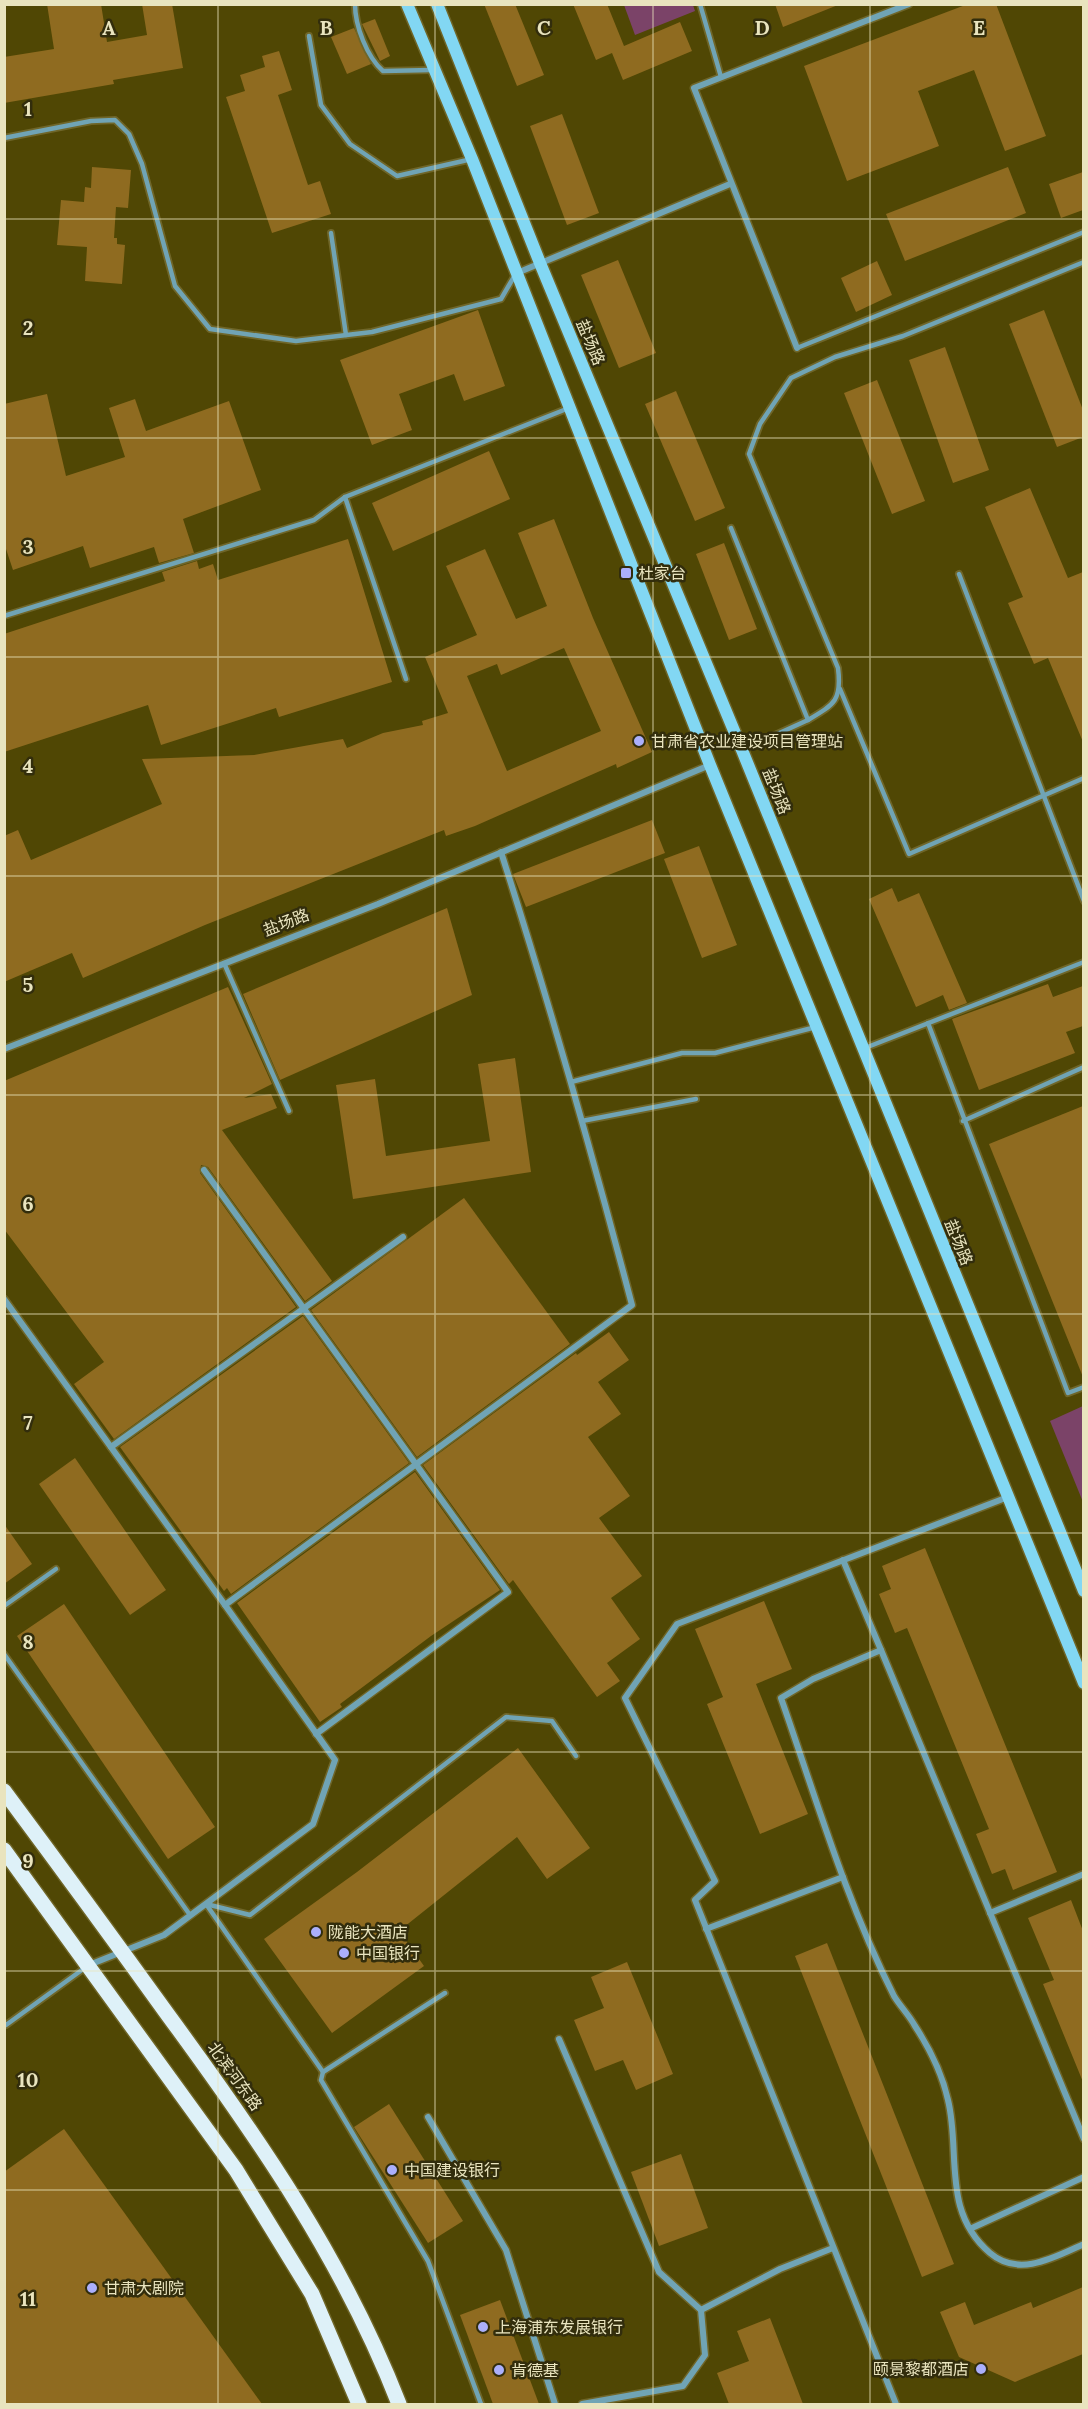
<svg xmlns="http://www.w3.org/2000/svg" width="1088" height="2409" viewBox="0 0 1088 2409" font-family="Lora,'Noto Sans SC',serif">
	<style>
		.green { fill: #7b4368 }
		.building { fill: #8f6b20; fill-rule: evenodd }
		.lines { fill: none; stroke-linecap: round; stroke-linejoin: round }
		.service-casing { stroke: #6f6629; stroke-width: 8 }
		.minor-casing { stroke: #6f6629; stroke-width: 9 }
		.secondary-casing { stroke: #6f6629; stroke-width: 15 }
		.primary-casing { stroke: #6f6629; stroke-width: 18 }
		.service { stroke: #70a4b5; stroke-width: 4.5 }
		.minor { stroke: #70a4b5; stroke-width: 6 }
		.secondary { stroke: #82d7f3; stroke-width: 12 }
		.primary { stroke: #def1f8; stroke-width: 15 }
		.grid { fill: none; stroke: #e9e4be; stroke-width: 1.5; stroke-opacity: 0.55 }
		.poi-dot { fill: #abaffb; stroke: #322d0c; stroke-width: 2 }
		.labels { text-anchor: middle; stroke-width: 5; stroke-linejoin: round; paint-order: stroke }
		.street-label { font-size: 16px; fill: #e9e4be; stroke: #322d0c }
		.poi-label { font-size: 16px; fill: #e9e4be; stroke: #322d0c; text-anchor: start }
		.grid-label { font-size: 20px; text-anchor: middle; font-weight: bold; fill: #e9e4be; stroke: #322d0c; stroke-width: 5; stroke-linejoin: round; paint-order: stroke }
	</style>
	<rect width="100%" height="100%" fill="#504704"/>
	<g class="green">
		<path d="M624 5H693L695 11 635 35Z"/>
		<path d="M1083 1406V1502L1050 1421Z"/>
	</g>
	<g class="building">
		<path d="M47 4H101L107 42 147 35 142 4H172L183 68 113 80 114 84 4 103V57L54 49Z"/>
		<path d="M484 4H515L544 75 517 86Z"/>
		<path d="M573 4H607L624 46 680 22 692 51 623 80 612 53 596 60Z"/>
		<path d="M775 4H838V5L783 27Z"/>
		<path d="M968 4H996L1046 136 1005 151 974 70 918 91 939 146 847 181 804 66Z"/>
		<path d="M375 19 390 56 380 61 362 24Z"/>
		<path d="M354 28 371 64 347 74 331 37Z"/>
		<path d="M279 51 292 90 278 95 308 185 320 181 331 214 272 233 226 97 245 91 240 75 265 67 262 56Z"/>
		<path d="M562 114 599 213 567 225 530 126Z"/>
		<path d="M92 167 131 170 128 208 116 207 114 238H117V244L125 245 122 284 85 281 87 247 57 245 61 200 84 202 85 187 91 188Z"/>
		<path d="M1008 167 1026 213 905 261 886 214Z"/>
		<path d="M1083 172V210L1061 218 1049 184Z"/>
		<path d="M618 260 656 353 619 368 581 275Z"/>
		<path d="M877 261 892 295 856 312 841 278Z"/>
		<path d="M478 310 505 386 464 401 454 374 399 394 412 430 372 445 340 360Z"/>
		<path d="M1044 310 1083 410V437L1057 447 1009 324Z"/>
		<path d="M945 347 989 470 953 483 909 360Z"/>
		<path d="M877 380 925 501 892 514 844 393Z"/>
		<path d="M676 391 725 508 695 521 645 404Z"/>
		<path d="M47 394 66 476 125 457 109 408 135 399 146 431 229 401 261 490 183 519 194 553 159 563 154 547 90 568 83 546 13 570 4 543V404Z"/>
		<path d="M489 451 510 499 393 551 372 503Z"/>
		<path d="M1030 488 1068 578 1083 572V742L1048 658 1034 664 1008 603 1023 597 985 507Z"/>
		<path d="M554 519 593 618 652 752 617 768 616 764 475 826 446 836 444 830 205 925 83 978 72 953 4 982V836L18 830 31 860 162 804 142 759 254 755 343 739 347 748 383 733 423 725 422 721 448 713 425 657 477 635 446 566 485 549 516 619 547 606 518 533ZM564 648 601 731 507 771 467 676 497 664 501 675Z"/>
		<path d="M348 539 392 682 279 717 276 708 161 745 148 705 4 752V634L165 581 162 572 197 561 199 569 213 564 218 580Z"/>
		<path d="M724 543 757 629 729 640 696 554Z"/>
		<path d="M652 820 665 853 526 907 513 874Z"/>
		<path d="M699 846 737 945 702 958 664 859Z"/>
		<path d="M892 888 898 902 919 893 967 1003 949 1010 943 995 916 1007 869 899Z"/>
		<path d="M447 908 472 995 280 1080 243 994Z"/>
		<path d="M1048 984 1053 997 1083 986V1026L1066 1032 1075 1053 979 1090 952 1019Z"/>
		<path d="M228 987 272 1084 244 1098 271 1094 277 1108 222 1130 332 1281 305 1301 208 1167 201 1165 200 1173 296 1307 114 1439 74 1384 104 1362 4 1229V1081Z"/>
		<path d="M515 1058 531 1172 353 1199 336 1085 375 1079 386 1156 490 1141 478 1064Z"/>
		<path d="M1083 1106V1377L989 1144Z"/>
		<path d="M464 1198 570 1344 417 1457 311 1310Z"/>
		<path d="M303 1316 409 1463 231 1594 227 1588 224 1591 120 1447Z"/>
		<path d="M609 1332 629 1360 598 1382 621 1414 588 1437 630 1496 599 1518 642 1576 611 1598 640 1639 607 1663 620 1681 597 1697 513 1580 509 1584 423 1465 576 1353 577 1355Z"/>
		<path d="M75 1458 166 1590 130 1615 39 1484Z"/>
		<path d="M415 1472 500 1590 431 1636 340 1704 342 1707 320 1722 237 1603Z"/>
		<path d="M4 1524 32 1564 4 1584Z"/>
		<path d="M925 1548 1057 1872 1013 1890 1005 1869 992 1874 976 1834 989 1829 907 1628 895 1633 879 1594 891 1589 882 1566Z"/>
		<path d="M764 1601 792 1669 756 1684 808 1814 760 1834 707 1704 723 1697 695 1629Z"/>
		<path d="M64 1604 215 1827 168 1859 17 1636Z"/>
		<path d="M518 1748 590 1848 547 1879 517 1837 399 1931 424 1966 332 2033 264 1939 357 1872Z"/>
		<path d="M1071 1900 1083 1931V2082L1043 1984 1054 1980 1028 1918Z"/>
		<path d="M827 1943 954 2264 922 2277 795 1956Z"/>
		<path d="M627 1962 673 2074 636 2090 623 2060 595 2071 574 2020 604 2008 591 1977Z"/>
		<path d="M389 2104 463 2221 428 2243 354 2127Z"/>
		<path d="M64 2129 262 2404H4V2172Z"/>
		<path d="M681 2154 708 2228 659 2246 631 2172Z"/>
		<path d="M1083 2287V2354L1015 2382 959 2357 940 2312 965 2302 974 2325 1031 2302 1033 2308Z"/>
		<path d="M500 2300 539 2404H493L460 2315Z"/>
		<path d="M770 2318 803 2404H729L717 2373 749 2361 737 2331Z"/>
	</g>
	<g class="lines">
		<g class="service-casing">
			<g id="service">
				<path d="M355 4C355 26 367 57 383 71L432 70"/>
				<path d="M700 4 721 77"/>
				<path d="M309 36 321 105 350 144 397 176 472 159"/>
				<path d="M4 138 91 121 115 120 129 134 142 164 175 286 210 329 296 341 372 332 501 299 515 275"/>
				<path d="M331 233 346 335"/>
				<path d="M797 348 1084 232"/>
				<path d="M345 497 406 679"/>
				<path d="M731 528 808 720 742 750"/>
				<path d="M959 574 1084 901"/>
				<path d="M4 616 314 520 345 497 569 408"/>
				<path d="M840 689 909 854 1084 778"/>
				<path d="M808 720C835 704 842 700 838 668L749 454 760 424 791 378 835 357 903 336 1084 262"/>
				<path d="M224 963 289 1111"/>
				<path d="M928 1023 1068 1393 1084 1387"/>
				<path d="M865 1048 1084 962"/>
				<path d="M571 1082 682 1053H715L816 1027"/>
				<path d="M582 1121 696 1099"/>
				<path d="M963 1121 1084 1067"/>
				<path d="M4 1606 56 1569"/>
				<path d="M4 1654 190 1915"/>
				<path d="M206 1904 250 1915 506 1717 552 1721 576 1756"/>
				<path d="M206 1904 323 2072 445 1993"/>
				<path d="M4 2023 6 2025 86 1967"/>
				<path d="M323 2072 321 2080 428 2261 481 2404"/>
			</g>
		</g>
		<g class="minor-casing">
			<g id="minor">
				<path d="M517 273 730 184"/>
				<path d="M797 348 694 88 909 4"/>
				<path d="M4 1049 378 904 710 765"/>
				<path d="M204 1170 508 1592 316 1734"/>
				<path d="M4 1299 225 1605 632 1305C592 1153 549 1002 501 852"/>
				<path d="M111 1447 403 1237"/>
				<path d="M843 1560 881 1650"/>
				<path d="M990 1913 1084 1874"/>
				<path d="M706 1929 843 1877"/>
				<path d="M89 1965 164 1935 313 1824 335 1760 225 1605"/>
				<path d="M559 2039 659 2272 701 2310 705 2355 683 2386 582 2404"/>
				<path d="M428 2117 506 2250 555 2404"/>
				<path d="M1084 2139 881 1650 813 1679 781 1698C816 1798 846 1901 894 1996 900 2006 909 2015 915 2026 930 2049 942 2073 948 2100 961 2153 941 2211 990 2253 1019 2278 1055 2257 1084 2244"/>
				<path d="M972 2228 1084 2177"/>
				<path d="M701 2310 780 2269 833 2248"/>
				<path d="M896 2404 695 1900 715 1881 625 1698 677 1624 1008 1497"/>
			</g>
		</g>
		<g class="secondary-casing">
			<g id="secondary">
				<path d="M407 4 472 159 710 765 1084 1683"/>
				<path d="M437 4 540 263 742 750 1084 1591"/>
			</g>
		</g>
		<g class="primary-casing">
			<g id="primary">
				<path d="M4 1791C59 1865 114 1940 168 2015 259 2139 343 2260 399 2404"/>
				<path d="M4 1850 236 2170 312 2294 359 2404"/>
			</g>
		</g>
		<use href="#service" class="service"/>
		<use href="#minor" class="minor"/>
		<use href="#secondary" class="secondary"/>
		<use href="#primary" class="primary"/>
	</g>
	<path class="grid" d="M218 4V2404M435 4V2404M653 4V2404M870 4V2404M4 219H1084M4 438H1084M4 657H1084M4 876H1084M4 1095H1084M4 1314H1084M4 1533H1084M4 1752H1084M4 1971H1084M4 2190H1084"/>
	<g class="poi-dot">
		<rect x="620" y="567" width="12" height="12" rx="3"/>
		<circle cx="639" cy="741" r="6"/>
		<circle cx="316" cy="1932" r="6"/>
		<circle cx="344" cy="1953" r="6"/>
		<circle cx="392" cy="2170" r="6"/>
		<circle cx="92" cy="2288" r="6"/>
		<circle cx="483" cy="2327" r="6"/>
		<circle cx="981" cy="2369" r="6"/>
		<circle cx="499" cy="2370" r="6"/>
	</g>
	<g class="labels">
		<g class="street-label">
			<text transform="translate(591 342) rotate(67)" y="6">盐场路</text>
			<text transform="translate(777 791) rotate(68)" y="6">盐场路</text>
			<text transform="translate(286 922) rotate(-21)" y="6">盐场路</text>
			<text transform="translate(959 1242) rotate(68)" y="6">盐场路</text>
			<text transform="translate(235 2076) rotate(54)" y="6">北滨河东路</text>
		</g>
		<g class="poi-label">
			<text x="638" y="579">杜家台</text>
			<text x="651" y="747">甘肃省农业建设项目管理站</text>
			<text x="328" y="1938">陇能大酒店</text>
			<text x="356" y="1959">中国银行</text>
			<text x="404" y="2176">中国建设银行</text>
			<text x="104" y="2294">甘肃大剧院</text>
			<text x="495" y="2333">上海浦东发展银行</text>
			<text x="969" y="2375" text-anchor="end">颐景黎都酒店</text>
			<text x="511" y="2376">肯德基</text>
		</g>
	</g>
	<g class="grid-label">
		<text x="109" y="35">A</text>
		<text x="326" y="35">B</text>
		<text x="544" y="35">C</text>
		<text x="762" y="35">D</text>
		<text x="979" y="35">E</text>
		<text x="28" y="116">1</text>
		<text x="28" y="335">2</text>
		<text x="28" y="554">3</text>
		<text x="28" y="773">4</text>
		<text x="28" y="992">5</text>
		<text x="28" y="1211">6</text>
		<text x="28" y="1430">7</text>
		<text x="28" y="1649">8</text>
		<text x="28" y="1868">9</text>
		<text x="28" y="2087">10</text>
		<text x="28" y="2306">11</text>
	</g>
	<rect width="1088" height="2409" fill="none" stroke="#e9e4be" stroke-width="12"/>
</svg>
